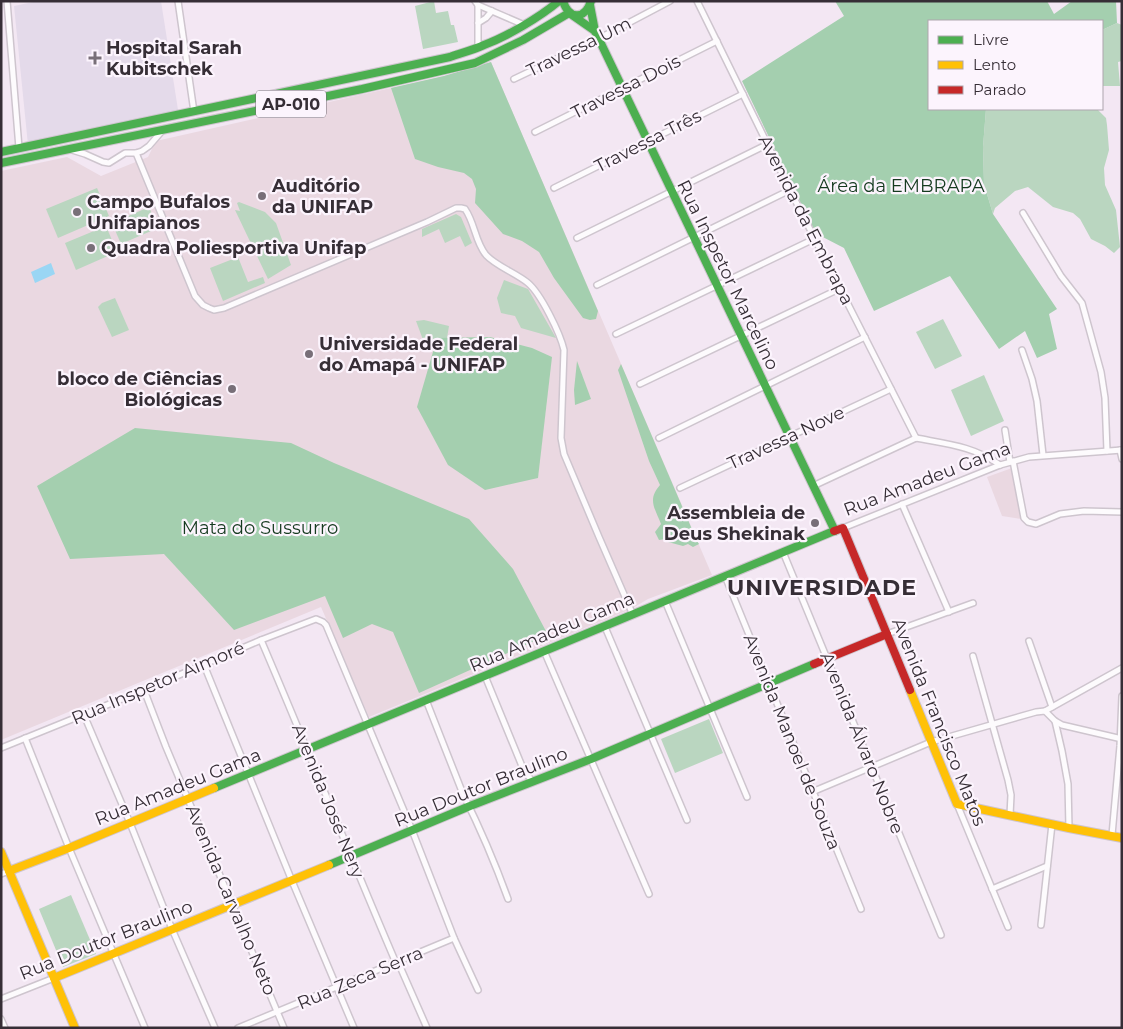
<svg xmlns="http://www.w3.org/2000/svg" width="1123" height="1029" viewBox="0 0 1123 1029" font-family="Montserrat,sans-serif">
	<style>
		.education { fill: #ead8e1 }
		.medical { fill: #e4daea }
		.green { fill: #bad6c0 }
		.forest { fill: #a4cfaf }
		.water { fill: #9ad6f4 }
		.lines { fill: none; stroke-linecap: round; stroke-linejoin: round }
		.street-casing { stroke: #cec5ce; stroke-width: 8 }
		.fast-casing { stroke: #cec5ce; stroke-width: 10 }
		.slow-casing { stroke: #cec5ce; stroke-width: 10 }
		.jam-casing { stroke: #cec5ce; stroke-width: 10 }
		.street { stroke: #fdfbfd; stroke-width: 5 }
		.fast { stroke: #4caf50; stroke-width: 8 }
		.slow { stroke: #ffc107; stroke-width: 8 }
		.jam { stroke: #c62828; stroke-width: 8 }
		.poi-dot { fill: #786f78; stroke: #fcf4fd; stroke-width: 2 }
		.labels { text-anchor: middle; stroke-width: 4.5; stroke-linejoin: round; paint-order: stroke }
		.shield { fill: #fcf4fd; stroke: #716972; stroke-width: 1 }
		.shield-label { font-size: 16px; font-weight: bold; fill: #362e36 }
		.street-label { font-size: 18px; fill: #362e36; stroke: #fcf4fd }
		.poi-label { font-size: 18px; font-weight: bold; fill: #362e36; stroke: #fcf4fd; text-anchor: start }
		.park-label { font-size: 18px; fill: #153a1f; stroke: #fcf4fd }
		.district-label { font-size: 22px; font-weight: bold; letter-spacing: 1px; fill: #362e36; stroke: #fcf4fd }
	</style>
	<rect width="100%" height="100%" fill="#f3e7f3"/>
	<g class="education">
		<path d="M491 62 712 575 648 599 631 609 369 717 321 607 1 740V171L67 157 101 176 148 157 156 141 444 76Z"/>
		<path d="M1012 468 1021 519 1002 516 987 477Z"/>
	</g>
	<path class="medical" d="M38 1H161L178 110 28 145 14 6Z"/>
	<g class="green">
		<path d="M434 1 436 13 448 11 451 25H454L458 42 423 49 415 6Z"/>
		<path d="M1117 23 1122 25V61L1118 62 1120 86H1102V30Z"/>
		<path d="M986 109H1097L1106 118 1107 125 1109 150 1104 168 1105 185 1116 210 1120 247 1114 253 1105 246 1091 239 1080 219 1073 213 1053 207 1028 187 1015 191 995 208 993 214 984 184 983 147Z"/>
		<path d="M97 188 109 216 58 238 46 209Z"/>
		<path d="M239 202 265 212 276 223 291 265 268 279 235 210 240 211 237 203Z"/>
		<path d="M149 207 158 228 121 244 112 223Z"/>
		<path d="M456 214 461 217 472 243 465 247 460 236 445 243 439 229 422 237V229Z"/>
		<path d="M106 226 117 252 76 270 65 243Z"/>
		<path d="M238 257 248 282 263 277 265 283 223 301 210 268Z"/>
		<path d="M504 280 528 289 556 338 521 328 515 316 501 313 497 298Z"/>
		<path d="M115 298 129 330 112 337 98 307 102 303Z"/>
		<path d="M943 319 962 356 935 369 916 332Z"/>
		<path d="M424 320 449 326 447 338H437L436 344 425 345 416 321Z"/>
		<path d="M984 375 1004 421 971 436 951 390Z"/>
		<path d="M709 719 723 753 675 773 661 739Z"/>
		<path d="M71 895 96 954 63 967 39 909Z"/>
	</g>
	<g class="forest">
		<path d="M835 1H1047L1054 14 1072 1H1116L1117 23 1102 30V21H929V109H986L983 147 984 184 993 214 1057 309 1049 314 1057 349 1037 358 1025 331 999 349 950 276 874 311 844 248 815 233 742 81 844 16Z"/>
		<path d="M491 62 598 311 596 319 590 320 583 318 554 278 539 252 522 241 503 234 475 203 476 189 472 179 464 173 438 167 415 159 391 88 444 76Z"/>
		<path d="M490 337 532 348 552 357 538 478 485 490 448 465 417 407 437 338Z"/>
		<path d="M577 361 591 399 575 405 574 390Z"/>
		<path d="M621 364 697 541 699 544 693 547 688 544 683 546 668 542 666 539 659 540 655 532 661 524C655 508 647 500 660 485L649 461 618 370Z"/>
		<path d="M135 428 291 443 334 463 469 519 513 569 548 635 419 693 393 632 372 624 343 638 325 596 234 630 164 554 70 559 37 486Z"/>
	</g>
	<path class="water" d="M51 263 55 274 35 283 31 272Z"/>
	<g class="lines">
		<g class="street-casing">
			<g id="street">
				<path d="M7 1 19 148"/>
				<path d="M178 1 194 112"/>
				<path d="M475 1 478 5 522 24"/>
				<path d="M697 1 790 190 916 438"/>
				<path d="M478 5V47"/>
				<path d="M478 23 486 18 492 11"/>
				<path d="M514 79 598 39 670 1"/>
				<path d="M535 132 717 41"/>
				<path d="M72 150 85 154 103 162 109 163 125 153H136L142 151 149 146 162 131"/>
				<path d="M136 153 195 296 203 305 209 308 214 310 224 308 427 222 456 208H461L465 209C475 223 475 242 486 255 496 266 516 273 528 283 541 294 560 333 564 350L561 438 564 454 599 537 633 615"/>
				<path d="M554 188 743 94"/>
				<path d="M1023 213 1061 276 1082 303 1101 372 1105 398 1107 451"/>
				<path d="M577 238 768 144"/>
				<path d="M597 285 790 190"/>
				<path d="M616 334 816 238"/>
				<path d="M1022 350 1032 379 1037 401 1043 455"/>
				<path d="M640 384 841 288"/>
				<path d="M1005 430 1010 462"/>
				<path d="M659 438 865 337"/>
				<path d="M916 438C947 444 973 446 1000 465"/>
				<path d="M1120 450 1122 459"/>
				<path d="M1013 461 1024 518 1028 522 1036 524 1060 514 1084 511 1122 512"/>
				<path d="M813 486 916 438"/>
				<path d="M680 488 891 389"/>
				<path d="M902 504 949 612"/>
				<path d="M843 528 1000 465 1029 457 1122 450"/>
				<path d="M783 552 941 935"/>
				<path d="M725 576 861 909"/>
				<path d="M665 601 747 797"/>
				<path d="M605 627 687 820"/>
				<path d="M887 634 973 603"/>
				<path d="M261 640C307 747 350 856 396 963"/>
				<path d="M1029 641 1052 707"/>
				<path d="M544 651 649 894"/>
				<path d="M973 656 1008 780 1011 795 1010 815"/>
				<path d="M204 665 292 881 354 1028"/>
				<path d="M485 676 524 771 533 782"/>
				<path d="M144 690 166 747 284 1028"/>
				<path d="M426 700 463 794C480 828 495 863 508 899"/>
				<path d="M1045 711 1122 668"/>
				<path d="M84 715 130 823 172 929 215 1028"/>
				<path d="M1055 721 1062 751 1068 784 1069 828"/>
				<path d="M25 738 69 848 145 1028"/>
				<path d="M1 748 144 690 261 640 316 619 323 622 326 625 412 830 454 938 478 990"/>
				<path d="M812 792 931 742 1036 712 1045 711 1055 721 1062 725 1122 739"/>
				<path d="M957 804 1008 927"/>
				<path d="M1112 835 1120 746 1122 696"/>
				<path d="M1 874 9 871"/>
				<path d="M992 889 1047 866"/>
				<path d="M1041 925 1052 824"/>
				<path d="M398 962 427 1028"/>
				<path d="M1 999 54 978"/>
				<path d="M1 1019 5 1028"/>
				<path d="M238 1028 454 938"/>
			</g>
		</g>
		<g class="fast-casing">
			<g id="fast">
				<path d="M563 1C569 20 585 20 591 1"/>
				<path d="M590 5 595 31 835 531"/>
				<path d="M572 15 595 31"/>
				<path d="M1 152 450 57C461 53 473 50 484 45 508 36 540 17 559 1"/>
				<path d="M1 163 362 89 475 63 523 40 569 13"/>
				<path d="M214 788 834 531"/>
				<path d="M329 865 470 806 591 759 814 664"/>
			</g>
		</g>
		<g class="slow-casing">
			<g id="slow">
				<path d="M910 690 957 804 1069 828 1122 838"/>
				<path d="M1 852 75 1028"/>
				<path d="M9 871 69 848 214 788"/>
				<path d="M54 978 329 865"/>
			</g>
		</g>
		<g class="jam-casing">
			<g id="jam">
				<path d="M834 531 843 528 910 690"/>
				<path d="M814 664 887 634"/>
			</g>
		</g>
		<use href="#street" class="street"/>
		<use href="#fast" class="fast"/>
		<use href="#slow" class="slow"/>
		<use href="#jam" class="jam"/>
	</g>
	<g class="poi-dot">
		<path d="M92.5 50.5h5v5h5v5h-5v5h-5v-5h-5v-5h5z"/>
		<circle cx="262" cy="196" r="5"/>
		<circle cx="77" cy="212" r="5"/>
		<circle cx="91" cy="248" r="5"/>
		<circle cx="309" cy="354" r="5"/>
		<circle cx="232" cy="389" r="5"/>
		<circle cx="815" cy="523" r="5"/>
	</g>
	<g class="labels">
		<rect class="shield" x="256" y="90.5" width="70" height="27" rx="4"/>
		<g class="shield-label">
			<text x="291" y="110">AP-010</text>
		</g>
		<g class="street-label">
			<text transform="translate(579 47) rotate(-26)" y="6">Travessa Um</text>
			<text transform="translate(626 87) rotate(-27)" y="6">Travessa Dois</text>
			<text transform="translate(648 141) rotate(-27)" y="6">Travessa Três</text>
			<text transform="translate(806 220) rotate(63)" y="6">Avenida da Embrapa</text>
			<text transform="translate(728 275) rotate(64)" y="6">Rua Inspetor Marcelino</text>
			<text transform="translate(786 438) rotate(-25)" y="6">Travessa Nove</text>
			<text transform="translate(927 479) rotate(-21)" y="6">Rua Amadeu Gama</text>
			<text transform="translate(552 632) rotate(-23)" y="6">Rua Amadeu Gama</text>
			<text transform="translate(158 683) rotate(-23)" y="6">Rua Inspetor Aimoré</text>
			<text transform="translate(939 722) rotate(68)" y="6">Avenida Francisco Matos</text>
			<text transform="translate(792 742) rotate(68)" y="6">Avenida Manoel de Souza</text>
			<text transform="translate(862 743) rotate(68)" y="6">Avenida Álvaro Nobre</text>
			<text transform="translate(178 787) rotate(-22)" y="6">Rua Amadeu Gama</text>
			<text transform="translate(481 787) rotate(-22)" y="6">Rua Doutor Braulino</text>
			<text transform="translate(328 801) rotate(68)" y="6">Avenida José Nery</text>
			<text transform="translate(231 900) rotate(67)" y="6">Avenida Carvalho Neto</text>
			<text transform="translate(106 940) rotate(-22)" y="6">Rua Doutor Braulino</text>
			<text transform="translate(360 978) rotate(-23)" y="6">Rua Zeca Serra</text>
		</g>
		<g class="poi-label">
			<text x="106" y="54">Hospital Sarah<tspan x="106" dy="21">Kubitschek</tspan></text>
			<text x="272" y="192">Auditório<tspan x="272" dy="21">da UNIFAP</tspan></text>
			<text x="87" y="208">Campo Bufalos<tspan x="87" dy="21">Unifapianos</tspan></text>
			<text x="101" y="254">Quadra Poliesportiva Unifap</text>
			<text x="319" y="350">Universidade Federal<tspan x="319" dy="21">do Amapá - UNIFAP</tspan></text>
			<text x="222" y="385" text-anchor="end">bloco de Ciências<tspan x="222" dy="21">Biológicas</tspan></text>
			<text x="805" y="519" text-anchor="end">Assembleia de<tspan x="805" dy="21">Deus Shekinak</tspan></text>
		</g>
		<g class="park-label">
			<text x="901" y="192">Área da EMBRAPA</text>
			<text x="260" y="534">Mata do Sussurro</text>
		</g>
		<g class="district-label">
			<text x="822" y="595">UNIVERSIDADE</text>
		</g>
	</g>
	<rect width="1123" height="1029" fill="none" stroke="#362e36" stroke-width="5"/>
	<rect x="928" y="20" width="175" height="90" fill="#fcf4fd" stroke="#ada5ad"/>
	<rect x="938" y="36" width="25" height="8" fill="#4caf50" stroke="#ada5ad"/>
	<text x="973" y="45" font-size="15" fill="#362e36">Livre</text>
	<rect x="938" y="61" width="25" height="8" fill="#ffc107" stroke="#ada5ad"/>
	<text x="973" y="70" font-size="15" fill="#362e36">Lento</text>
	<rect x="938" y="86" width="25" height="8" fill="#c62828" stroke="#ada5ad"/>
	<text x="973" y="95" font-size="15" fill="#362e36">Parado</text>
</svg>
